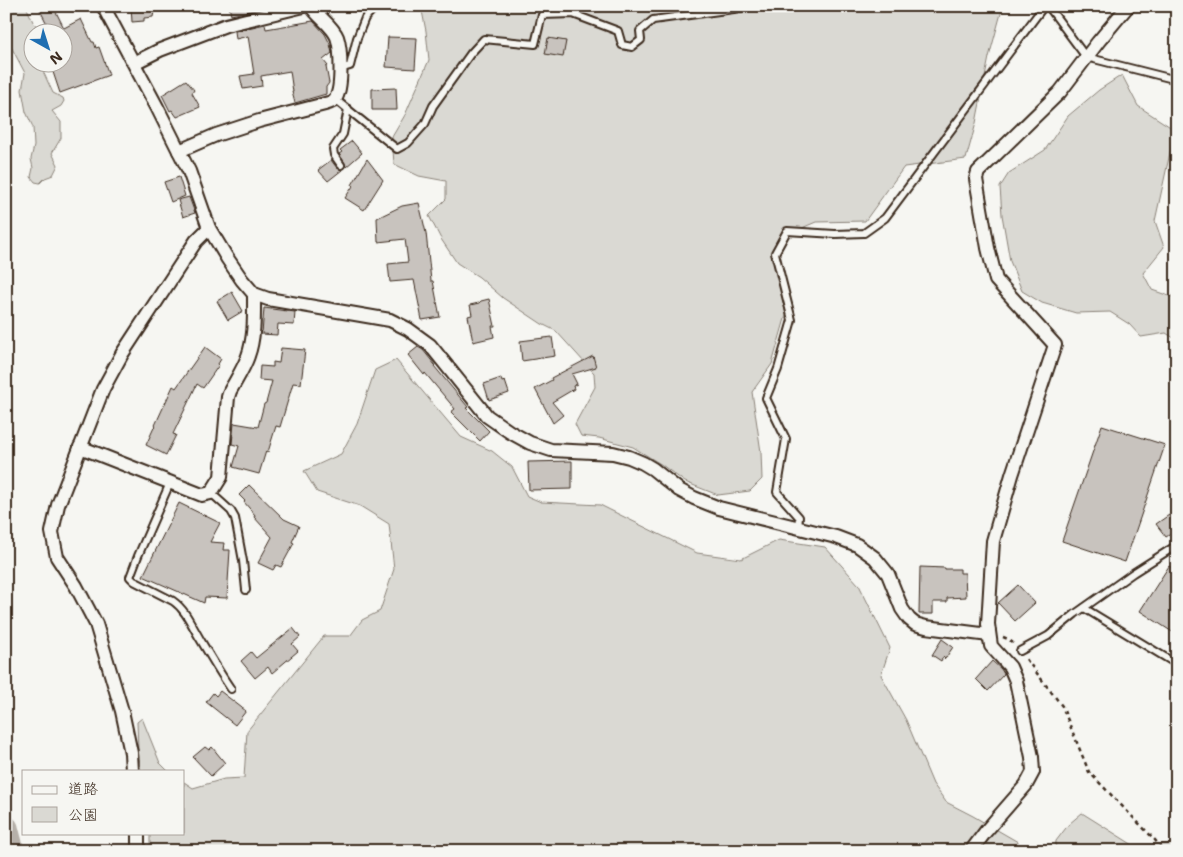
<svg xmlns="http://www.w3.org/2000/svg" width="1183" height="857" viewBox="0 0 1183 857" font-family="'Shantell Sans','Klee One',sans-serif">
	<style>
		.green { fill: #dad9d3; stroke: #8a8278 }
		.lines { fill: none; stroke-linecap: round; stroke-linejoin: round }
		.river { stroke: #b6b0a9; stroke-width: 25 }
		.building { fill: #c8c3be; stroke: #3b2a1e }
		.service-casing { stroke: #3b2a1e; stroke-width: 10 }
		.minor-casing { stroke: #3b2a1e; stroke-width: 16 }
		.path { stroke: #3b2a1e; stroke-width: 2.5; stroke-dasharray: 4 4; stroke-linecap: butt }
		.service { stroke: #f6f6f2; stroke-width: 6 }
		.minor { stroke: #f6f6f2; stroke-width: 12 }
	</style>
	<rect width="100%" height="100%" fill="#f6f6f2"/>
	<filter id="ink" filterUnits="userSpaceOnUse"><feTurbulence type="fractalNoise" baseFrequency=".02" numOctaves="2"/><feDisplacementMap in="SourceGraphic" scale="10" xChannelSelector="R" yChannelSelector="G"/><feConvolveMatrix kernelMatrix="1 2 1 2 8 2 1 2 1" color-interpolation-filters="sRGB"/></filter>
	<g filter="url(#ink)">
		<g class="green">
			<path d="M6 6H26L33 22 42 32H32V62L42 63 41 67 53 93 63 98 64 101 61 106 52 111 61 122V138L52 153 58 165 53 175 45 178 40 183 35 182 31 177 33 168 31 159 34 146 33 127 26 112 22 90 25 73 6 37Z"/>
			<path d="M421 6H1003L989 57 976 123 966 159 904 167 865 221 816 222 790 233 775 261 786 315 772 364 752 392 761 452 762 479 750 491 718 495 685 482 662 465 633 447 599 438 581 436 575 424 595 387 594 373 556 331 542 324 503 298 479 277 457 263 441 239 429 216 446 199V181L419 176 394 164 392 137 405 115 429 60 426 31Z"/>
			<path d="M1122 75 1138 106 1175 130 1155 221 1164 247 1143 273 1152 290 1172 297 1177 289V340L1166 333 1141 337 1129 324 1110 312 1076 313 1042 303 1022 291 1010 261 1002 215 1000 187 1009 173 1045 150 1068 116 1099 90Z"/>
			<path d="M396 360 461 437 492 451 512 467 527 496 541 502 600 505 697 553 741 559 779 540 825 547 859 585 890 648 881 675 906 720 933 784 946 802 973 816 1018 842 1016 851H150V833H184V782L193 788 224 779 244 778 247 731 324 636H350L362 620 380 611 394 569 389 524 360 506 317 492 304 471 341 454 357 424 375 370Z"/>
			<path d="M142 718 160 763 168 771H141L138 750 137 722Z"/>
			<path d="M1082 813 1133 845 1173 844 1177 842V851H1055L1056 841 1069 824Z"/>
		</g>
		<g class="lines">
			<path class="river" d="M6 828 12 851"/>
		</g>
		<g class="building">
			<path d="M38 6H53L64 28 81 19 92 42H94L96 48 99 47 109 75 60 93 51 66 62 62V32H51Z"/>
			<path d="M131 6H155L153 17 144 18V21L132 22Z"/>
			<path d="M229 6H253L254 10 231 15Z"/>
			<path d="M313 21 325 34 330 44 332 53 323 60 328 66 326 67 329 83 326 87V94L295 103 292 92H293L290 71 261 76 262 86 243 89 240 76 254 74 248 36 236 39 235 31 265 24 266 29Z"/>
			<path d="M388 37 417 38 415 69 386 67Z"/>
			<path d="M548 38 566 41 563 57 545 54Z"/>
			<path d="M186 80 194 90 192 93 200 107 177 117 172 110 170 111 162 95Z"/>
			<path d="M396 88 397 110H372V89Z"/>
			<path d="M352 141 362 153 346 167 345 163 339 154 342 152 340 150Z"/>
			<path d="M367 159 383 180 364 210 345 198 353 186 352 185Z"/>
			<path d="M331 160 337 168 342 170 328 181 318 170Z"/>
			<path d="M179 177 185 196 171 202 164 182Z"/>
			<path d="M189 197 195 213 183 217 178 200Z"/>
			<path d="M419 203 426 233 431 281H433L440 317 422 320 414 280 390 282 388 264 408 262 405 239 378 242 377 218 402 206Z"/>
			<path d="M232 292 243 311 228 320 217 301Z"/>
			<path d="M489 299 495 326H492L494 337 473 342 468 316 472 315 470 305 479 303 481 301Z"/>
			<path d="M264 308 295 312 294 325 278 324 277 335 262 334Z"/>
			<path d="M552 337 555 356 522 361 520 341Z"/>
			<path d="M205 347 221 359 218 364 219 365 203 388 197 384 173 434 176 435 166 455 146 445 173 386 176 388Z"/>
			<path d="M418 347 423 350 435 365 434 366 468 407 466 408 489 431 480 441 451 412 455 409 425 373 424 375 408 355Z"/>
			<path d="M281 348 305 350 301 384 293 383 280 427 276 426 268 452 266 451 259 474 233 467 239 446 232 444 234 423 258 427 264 404 266 403 272 381 259 380 260 366 273 367V362L279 363Z"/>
			<path d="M593 356 596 367 572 374 577 384 573 386 574 389 552 402 563 415 553 423 535 389 552 380 551 378Z"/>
			<path d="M501 378 502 382 505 381 509 393 489 400 484 384Z"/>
			<path d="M1102 425 1165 445 1125 562 1062 541Z"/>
			<path d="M572 461V489L529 490 528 462Z"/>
			<path d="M249 485 284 519 299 526 292 542 294 543 281 567 276 565 273 570 258 563 272 537 254 517 255 515 244 502 245 501 239 495Z"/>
			<path d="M179 503 220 523 210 542 224 543 223 550H230L227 598 205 597 204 603 143 576Z"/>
			<path d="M1169 515 1172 520 1177 516V530L1166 537 1156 524Z"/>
			<path d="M1169 566 1177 571V635L1140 611Z"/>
			<path d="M920 567 945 568V569H960V573H965L966 597 947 598V602H933V614H919Z"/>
			<path d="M1018 585 1035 603 1015 621 998 603Z"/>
			<path d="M293 628 300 637 292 644 298 651 272 673 268 667 255 678 241 661 251 652 256 658Z"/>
			<path d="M942 639 953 647 945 659 943 657 941 661 932 655Z"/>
			<path d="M992 661 1001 669 1004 674 988 691 976 679Z"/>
			<path d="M220 691 246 711 235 725 206 702 213 693 216 696Z"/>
			<path d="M205 747 209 750 212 747 225 763 211 776 193 757Z"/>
		</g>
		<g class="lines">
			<g class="service-casing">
				<g id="service">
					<path d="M1048 6 1086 57 1177 80"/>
					<path d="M340 69 350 66 357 38 365 18 376 6"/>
					<path d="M335 99 397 149 408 143 425 124 433 106 471 53 484 39 535 44 542 15 573 14 618 31 622 45 632 47 641 40 640 31 653 20 741 8 743 6"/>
					<path d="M341 165 334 155 333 149 343 134 348 109"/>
					<path d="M170 483 138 556 130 577 134 581 173 601C186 610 192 626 200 639 210 656 220 673 231 689"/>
					<path d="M211 493 231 511 235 518 243 561 246 590"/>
					<path d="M798 527 799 517 777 492 786 439 766 398 778 369 792 320 775 253 787 231 835 234 864 233 885 218 1044 6"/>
					<path d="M1084 608 1173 662 1177 666"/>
					<path d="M1020 651 1048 636 1075 614 1133 573 1177 545"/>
				</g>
			</g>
			<g class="minor-casing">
				<g id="minor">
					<path d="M103 6 157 107 189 171 209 228 227 258 242 280 254 294 268 299 390 320 408 329 430 345 487 416 510 432 530 443 551 450 613 453 629 457 643 463 653 469 679 490 694 498 719 508 836 537 857 545 875 558 888 574 902 609 909 619 915 624 926 627 989 635"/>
					<path d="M134 63 160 50 226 25 304 6"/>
					<path d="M179 151 216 135 259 121 325 104C329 103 333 102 335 99 343 89 341 48 337 37 332 25 318 17 311 6"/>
					<path d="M80 447 197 493 202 495 211 493 221 477 228 397 230 391C236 380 244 368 248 356 255 337 254 314 254 294"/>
					<path d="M132 771 131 753 122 711 96 624 76 586 57 557 52 532 58 505 103 389 122 354 196 241 209 228"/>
					<path d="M138 833V851"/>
					<path d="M971 851 986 831 1026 785 1033 772 1032 757 1016 681 1010 667 991 646 988 624 993 541 1012 475 1055 345 996 280 988 248 976 179 978 172 1060 92 1098 42 1128 6"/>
				</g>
			</g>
			<g class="path">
				<path d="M1003 637 1008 639 1013 643"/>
				<path d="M1026 659 1062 706 1089 772 1155 840 1163 851"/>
			</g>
			<use href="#service" class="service"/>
			<use href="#minor" class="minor"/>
		</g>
	</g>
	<rect width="1183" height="857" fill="none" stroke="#f6f6f2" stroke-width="25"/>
	<rect x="12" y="12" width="1158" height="832" fill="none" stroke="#3b2a1e" stroke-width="2" filter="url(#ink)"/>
	<rect x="22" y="770" width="162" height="65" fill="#f6f6f2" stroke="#aba49d"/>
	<rect x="32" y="786" width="25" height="8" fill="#f6f6f2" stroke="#aba49d"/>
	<text x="68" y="794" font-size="15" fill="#3b2a1e">道路</text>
	<rect x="32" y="807" width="25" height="15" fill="#dad9d3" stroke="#aba49d"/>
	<text x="68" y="820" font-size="15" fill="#3b2a1e">公園</text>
	<g transform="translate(48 48) rotate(141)"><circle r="24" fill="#f6f6f2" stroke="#aba49d"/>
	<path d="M0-4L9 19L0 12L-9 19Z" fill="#1f6fb2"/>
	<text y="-8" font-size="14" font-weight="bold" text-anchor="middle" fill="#3b2a1e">N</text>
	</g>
</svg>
